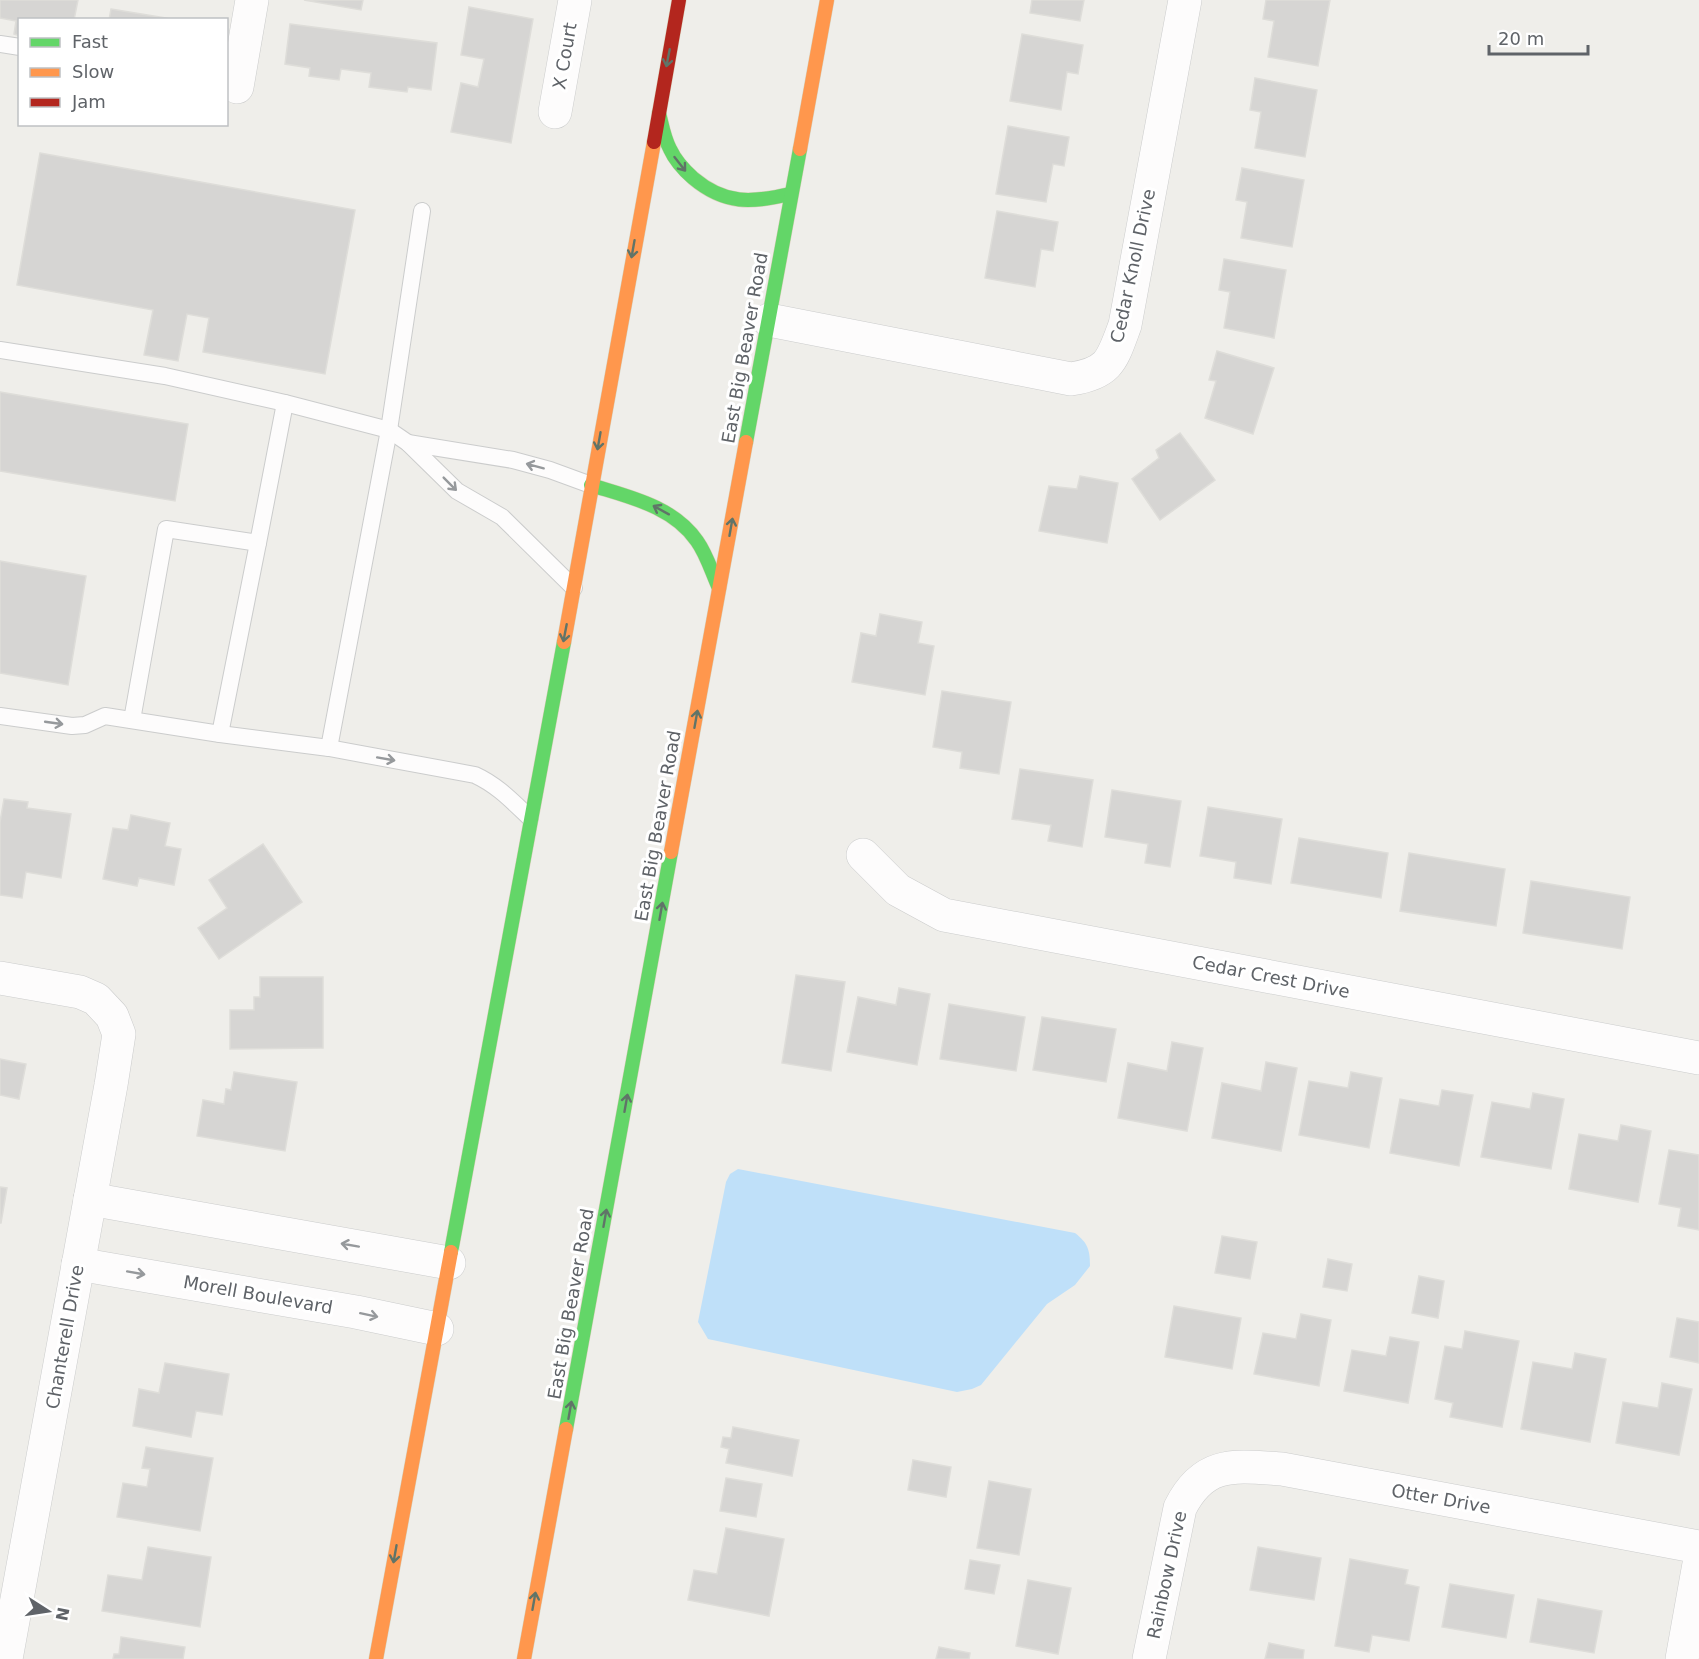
<svg xmlns="http://www.w3.org/2000/svg" width="1699" height="1659" viewBox="0 0 1699 1659" font-family="'DejaVu Sans',sans-serif">
	<style>
		.water { fill: #bfe0f9 }
		.building { fill: #d6d5d3; stroke: #deddd9; stroke-width: 1.5 }
		.lines { fill: none; stroke-linecap: round; stroke-linejoin: round }
		.lane-casing { stroke: #cbcccc; stroke-width: 18 }
		.street-casing { stroke: #cbcccc; stroke-width: 34 }
		.fast-casing { stroke: #d7ceb8; stroke-width: 15 }
		.slow-casing { stroke: #d7ceb8; stroke-width: 15 }
		.jam-casing { stroke: #d7ceb8; stroke-width: 15 }
		.lane { stroke: #fdfcfc; stroke-width: 16 }
		.street { stroke: #fdfcfc; stroke-width: 33 }
		.fast { stroke: #63d668; stroke-width: 14 }
		.slow { stroke: #ff974d; stroke-width: 14 }
		.jam { stroke: #b3261e; stroke-width: 14 }
		.oneway { stroke: #607468 }
		.oneway2 { stroke: #96999c }
		.labels { text-anchor: middle; stroke-width: 6; stroke-linejoin: round; paint-order: stroke }
		.street-label { font-size: 18px; fill: #5f6368; stroke: #fff }
	</style>
	<rect width="100%" height="100%" fill="#efeeea"/>
	<path class="water" d="M738 1169 1075 1233C1088 1243 1090 1250 1090 1266L1075 1285 1047 1304 981 1385 972 1389 957 1392 708 1339 698 1322 726 1182 730 1174Z"/>
	<g class="building">
		<path d="M0 0H78L74 20H20V36L14 34 16 21 0 18Z"/>
		<path d="M304 0H363L361 10Z"/>
		<path d="M1032 0H1084L1080 21 1030 13Z"/>
		<path d="M1266 0H1330L1318 66 1268 57 1274 21 1263 19Z"/>
		<path d="M469 7 533 19 511 143 451 132 461 83 478 87 484 59 461 55Z"/>
		<path d="M111 9 172 19 109 20Z"/>
		<path d="M290 24 437 43 431 90 408 87 407 92 369 87 371 73 341 69 339 80 309 76 310 68 285 64Z"/>
		<path d="M1022 34 1083 45 1078 74 1067 72 1061 110 1010 101Z"/>
		<path d="M1255 78 1317 90 1305 157 1255 148 1261 112 1250 110Z"/>
		<path d="M1008 126 1069 137 1064 166 1053 164 1046 202 996 194Z"/>
		<path d="M40 153 355 210 325 374 203 352 209 318 187 314 178 361 144 355 153 310 17 285Z"/>
		<path d="M1242 168 1304 180 1292 247 1241 238 1247 202 1236 200Z"/>
		<path d="M997 211 1058 222 1053 251 1041 249 1035 287 985 278Z"/>
		<path d="M1224 259 1286 270 1274 338 1224 328 1230 292 1219 290Z"/>
		<path d="M1217 351 1274 368 1253 434 1205 418 1216 381 1209 380Z"/>
		<path d="M0 392 188 424 175 501 0 471Z"/>
		<path d="M1180 433 1215 480 1160 520 1132 479 1159 458 1156 450Z"/>
		<path d="M1080 476 1118 483 1107 543 1039 531 1049 486 1077 489Z"/>
		<path d="M0 561 86 576 68 685 0 673Z"/>
		<path d="M880 614 922 622 918 643 934 646 925 695 852 682 861 633 876 636Z"/>
		<path d="M942 691 1011 702 999 774 960 768 962 752 933 747Z"/>
		<path d="M1020 769 1093 780 1082 847 1048 841 1051 825 1012 819Z"/>
		<path d="M1112 790 1181 801 1170 867 1145 863 1148 844 1105 837Z"/>
		<path d="M4 799 28 802 27 808 71 814 61 878 26 872 22 898 0 895V822Z"/>
		<path d="M1208 807 1282 819 1271 884 1234 878 1236 862 1200 856Z"/>
		<path d="M131 815 170 823 165 846 181 849 174 885 139 878 137 886 103 879 113 828 128 830Z"/>
		<path d="M1299 838 1388 853 1381 898 1291 883Z"/>
		<path d="M263 844 302 902 219 959 198 928 227 908 209 880Z"/>
		<path d="M1409 853 1505 869 1496 926 1400 911Z"/>
		<path d="M1531 881 1630 897 1622 949 1523 933Z"/>
		<path d="M796 975 845 982 831 1071 782 1063Z"/>
		<path d="M260 977H323V1048L230 1049V1010H254V997H260Z"/>
		<path d="M899 988 930 994 917 1065 847 1052 858 997 896 1005Z"/>
		<path d="M949 1004 1025 1017 1016 1071 940 1059Z"/>
		<path d="M1042 1017 1116 1029 1106 1082 1033 1070Z"/>
		<path d="M1172 1042 1203 1048 1187 1131 1118 1118 1128 1063 1167 1071Z"/>
		<path d="M0 1059 26 1064 19 1099 0 1095Z"/>
		<path d="M1266 1062 1297 1068 1281 1151 1212 1138 1222 1083 1261 1091Z"/>
		<path d="M234 1072 297 1082 285 1151 197 1136 203 1100 224 1104 226 1089 231 1090Z"/>
		<path d="M1351 1072 1382 1078 1369 1148 1299 1135 1309 1081 1348 1088Z"/>
		<path d="M1442 1090 1473 1095 1459 1166 1390 1153 1400 1099 1439 1106Z"/>
		<path d="M1533 1093 1564 1099 1551 1169 1481 1157 1492 1102 1530 1109Z"/>
		<path d="M1621 1125 1651 1131 1638 1202 1569 1189 1579 1134 1618 1141Z"/>
		<path d="M1669 1150 1699 1155V1230L1678 1226 1681 1208 1659 1204Z"/>
		<path d="M0 1187 7 1188 1 1223H0Z"/>
		<path d="M1222 1236 1257 1242 1250 1279 1215 1273Z"/>
		<path d="M1328 1259 1352 1264 1347 1291 1323 1287Z"/>
		<path d="M1419 1276 1444 1281 1438 1318 1412 1313Z"/>
		<path d="M1174 1306 1241 1318 1232 1369 1165 1357Z"/>
		<path d="M1301 1314 1331 1320 1319 1386 1254 1374 1263 1333 1296 1339Z"/>
		<path d="M1677 1318 1699 1322V1363L1670 1357Z"/>
		<path d="M1465 1331 1519 1341 1502 1427 1450 1417 1453 1403 1435 1399 1445 1346 1462 1349Z"/>
		<path d="M1390 1337 1419 1342 1408 1403 1344 1391 1352 1350 1386 1356Z"/>
		<path d="M1575 1353 1606 1359 1590 1442 1521 1429 1533 1362 1572 1369Z"/>
		<path d="M165 1363 229 1374 222 1415 196 1411 191 1437 133 1426 139 1389 159 1393Z"/>
		<path d="M1662 1383 1692 1389 1679 1455 1616 1443 1623 1402 1658 1408Z"/>
		<path d="M733 1427 799 1440 792 1476 726 1463 729 1449 721 1447 723 1437 731 1438Z"/>
		<path d="M146 1447 213 1458 200 1531 117 1517 123 1483 147 1487 150 1469 142 1468Z"/>
		<path d="M913 1460 951 1467 946 1497 908 1490Z"/>
		<path d="M726 1478 762 1484 756 1517 720 1511Z"/>
		<path d="M989 1481 1031 1489 1019 1555 977 1548Z"/>
		<path d="M726 1528 784 1539 769 1616 688 1600 694 1570 717 1574Z"/>
		<path d="M148 1547 211 1557 200 1627 102 1611 108 1575 142 1580Z"/>
		<path d="M1258 1547 1321 1558 1314 1600 1250 1590Z"/>
		<path d="M1350 1559 1408 1570 1405 1584 1419 1587 1409 1641 1372 1635 1369 1652 1335 1646Z"/>
		<path d="M970 1560 1000 1565 994 1594 965 1589Z"/>
		<path d="M1028 1580 1071 1588 1058 1654 1016 1646Z"/>
		<path d="M1450 1584 1514 1595 1506 1638 1442 1627Z"/>
		<path d="M1538 1599 1602 1611 1594 1653 1530 1642Z"/>
		<path d="M121 1637 185 1647 183 1659H113L114 1654H119Z"/>
		<path d="M1269 1643 1304 1650 1303 1659H1265Z"/>
		<path d="M939 1647 970 1653 969 1659H936Z"/>
	</g>
	<g class="lines">
		<g class="lane-casing">
			<g id="lane">
				<path d="M0 44 20 47"/>
				<path d="M0 350 165 376 285 403 389 430 408 443 457 491 502 517 574 588"/>
				<path d="M408 443 513 460 550 470 591 485"/>
				<path d="M0 716 72 726 85 725 105 716 220 734 329 748 475 775C497 785 512 801 530 818"/>
				<path d="M132 720 166 529 258 543 285 403"/>
				<path d="M220 734 258 543"/>
				<path d="M329 748 389 430 422 211"/>
			</g>
		</g>
		<g class="street-casing">
			<g id="street">
				<path d="M237 87 252 0"/>
				<path d="M555 112 575 0"/>
				<path d="M769 320 1071 379C1110 373 1112 360 1125 325L1185 0"/>
				<path d="M863 855 898 890 944 915 1699 1058"/>
				<path d="M0 978 80 992 96 999 112 1016 119 1034 111 1085 6 1659"/>
				<path d="M90 1199 449 1263"/>
				<path d="M78 1264 356 1312 437 1329"/>
				<path d="M1149 1659 1180 1508C1204 1460 1235 1466 1282 1469L1699 1547"/>
				<path d="M1682 1659 1699 1564"/>
			</g>
		</g>
		<g class="fast-casing">
			<g id="fast">
				<path d="M659 113C662 125 664 138 670 149 675 160 684 170 693 178 725 205 752 203 790 194"/>
				<path d="M746 442 800 149"/>
				<path d="M591 485C629 497 673 506 697 541 707 555 712 573 719 588"/>
				<path d="M451 1252 564 642"/>
				<path d="M566 1429 671 852"/>
			</g>
		</g>
		<g class="slow-casing">
			<g id="slow">
				<path d="M800 149 827 0"/>
				<path d="M564 642 654 142"/>
				<path d="M671 852 746 442"/>
				<path d="M376 1659 451 1252"/>
				<path d="M524 1659 566 1429"/>
			</g>
		</g>
		<g class="jam-casing">
			<path id="jam" d="M654 142 679 0"/>
		</g>
		<use href="#lane" class="lane"/>
		<use href="#street" class="street"/>
		<use href="#fast" class="fast"/>
		<use href="#slow" class="slow"/>
		<use href="#jam" class="jam"/>
	</g>
	<defs><path id="oneway-shaft" d="M-6 0H5M1.5-3L5.5 0L1.5 3" fill="none" stroke-width="1.6" stroke-linecap="round" stroke-linejoin="round" transform="scale(1.5)"/></defs>
	<g class="oneway">
		<use href="#oneway-shaft" transform="translate(668 58) rotate(101)"/>
		<use href="#oneway-shaft" transform="translate(680 164) rotate(52)"/>
		<use href="#oneway-shaft" transform="translate(633 249) rotate(100)"/>
		<use href="#oneway-shaft" transform="translate(599 441) rotate(100)"/>
		<use href="#oneway-shaft" transform="translate(661 510) rotate(-151)"/>
		<use href="#oneway-shaft" transform="translate(731 527) rotate(-80)"/>
		<use href="#oneway-shaft" transform="translate(565 633) rotate(101)"/>
		<use href="#oneway-shaft" transform="translate(696 719) rotate(-80)"/>
		<use href="#oneway-shaft" transform="translate(661 911) rotate(-80)"/>
		<use href="#oneway-shaft" transform="translate(626 1103) rotate(-80)"/>
		<use href="#oneway-shaft" transform="translate(605 1218) rotate(-80)"/>
		<use href="#oneway-shaft" transform="translate(570 1410) rotate(-80)"/>
		<use href="#oneway-shaft" transform="translate(395 1554) rotate(100)"/>
		<use href="#oneway-shaft" transform="translate(534 1601) rotate(-80)"/>
	</g>
	<g class="oneway2">
		<use href="#oneway-shaft" transform="translate(535 466) rotate(-165)"/>
		<use href="#oneway-shaft" transform="translate(450 484) rotate(45)"/>
		<use href="#oneway-shaft" transform="translate(54 723) rotate(8)"/>
		<use href="#oneway-shaft" transform="translate(386 759) rotate(10)"/>
		<use href="#oneway-shaft" transform="translate(350 1245) rotate(-170)"/>
		<use href="#oneway-shaft" transform="translate(136 1273) rotate(10)"/>
		<use href="#oneway-shaft" transform="translate(369 1315) rotate(12)"/>
	</g>
	<g class="labels">
		<g class="street-label">
			<text transform="translate(565 56) rotate(-80)" y="6">X Court</text>
			<text transform="translate(1133 266) rotate(-78)" y="6">Cedar Knoll Drive</text>
			<text transform="translate(745 348) rotate(-80)" y="6">East Big Beaver Road</text>
			<text transform="translate(658 826) rotate(-80)" y="6">East Big Beaver Road</text>
			<text transform="translate(1271 977) rotate(11)" y="6">Cedar Crest Drive</text>
			<text transform="translate(258 1295) rotate(10)" y="6">Morell Boulevard</text>
			<text transform="translate(571 1304) rotate(-80)" y="6">East Big Beaver Road</text>
			<text transform="translate(65 1337) rotate(-80)" y="6">Chanterell Drive</text>
			<text transform="translate(1441 1499) rotate(10)" y="6">Otter Drive</text>
			<text transform="translate(1167 1575) rotate(-78)" y="6">Rainbow Drive</text>
		</g>
	</g>
	<rect x="18" y="18" width="210" height="108" fill="#ffffff" stroke="#bfc1c3" stroke-width="1.5"/>
	<rect x="30" y="38" width="30" height="9" fill="#63d668" stroke="#bfc1c3" stroke-width="1.5"/>
	<text x="72" y="48" font-size="18" fill="#5f6368">Fast</text>
	<rect x="30" y="68" width="30" height="9" fill="#ff974d" stroke="#bfc1c3" stroke-width="1.5"/>
	<text x="72" y="78" font-size="18" fill="#5f6368">Slow</text>
	<rect x="30" y="98" width="30" height="9" fill="#b3261e" stroke="#bfc1c3" stroke-width="1.5"/>
	<text x="72" y="108" font-size="18" fill="#5f6368">Jam</text>
	<g transform="translate(48 1611) rotate(102)" stroke="#ffffff" stroke-width="4.5" paint-order="stroke">
	<path d="M0-4.5L10 22L0 15L-10 22Z" fill="#5f6368"/>
	<text y="-9" font-size="16" font-weight="bold" text-anchor="middle" fill="#5f6368">N</text>
	</g>
	<path d="M1489 45v9h99v-9" fill="none" stroke="#5f6368" stroke-width="3"/>
	<text x="1498" y="45" font-size="18" fill="#5f6368" stroke="#ffffff" stroke-width="4.5" paint-order="stroke">20 m</text>
</svg>
